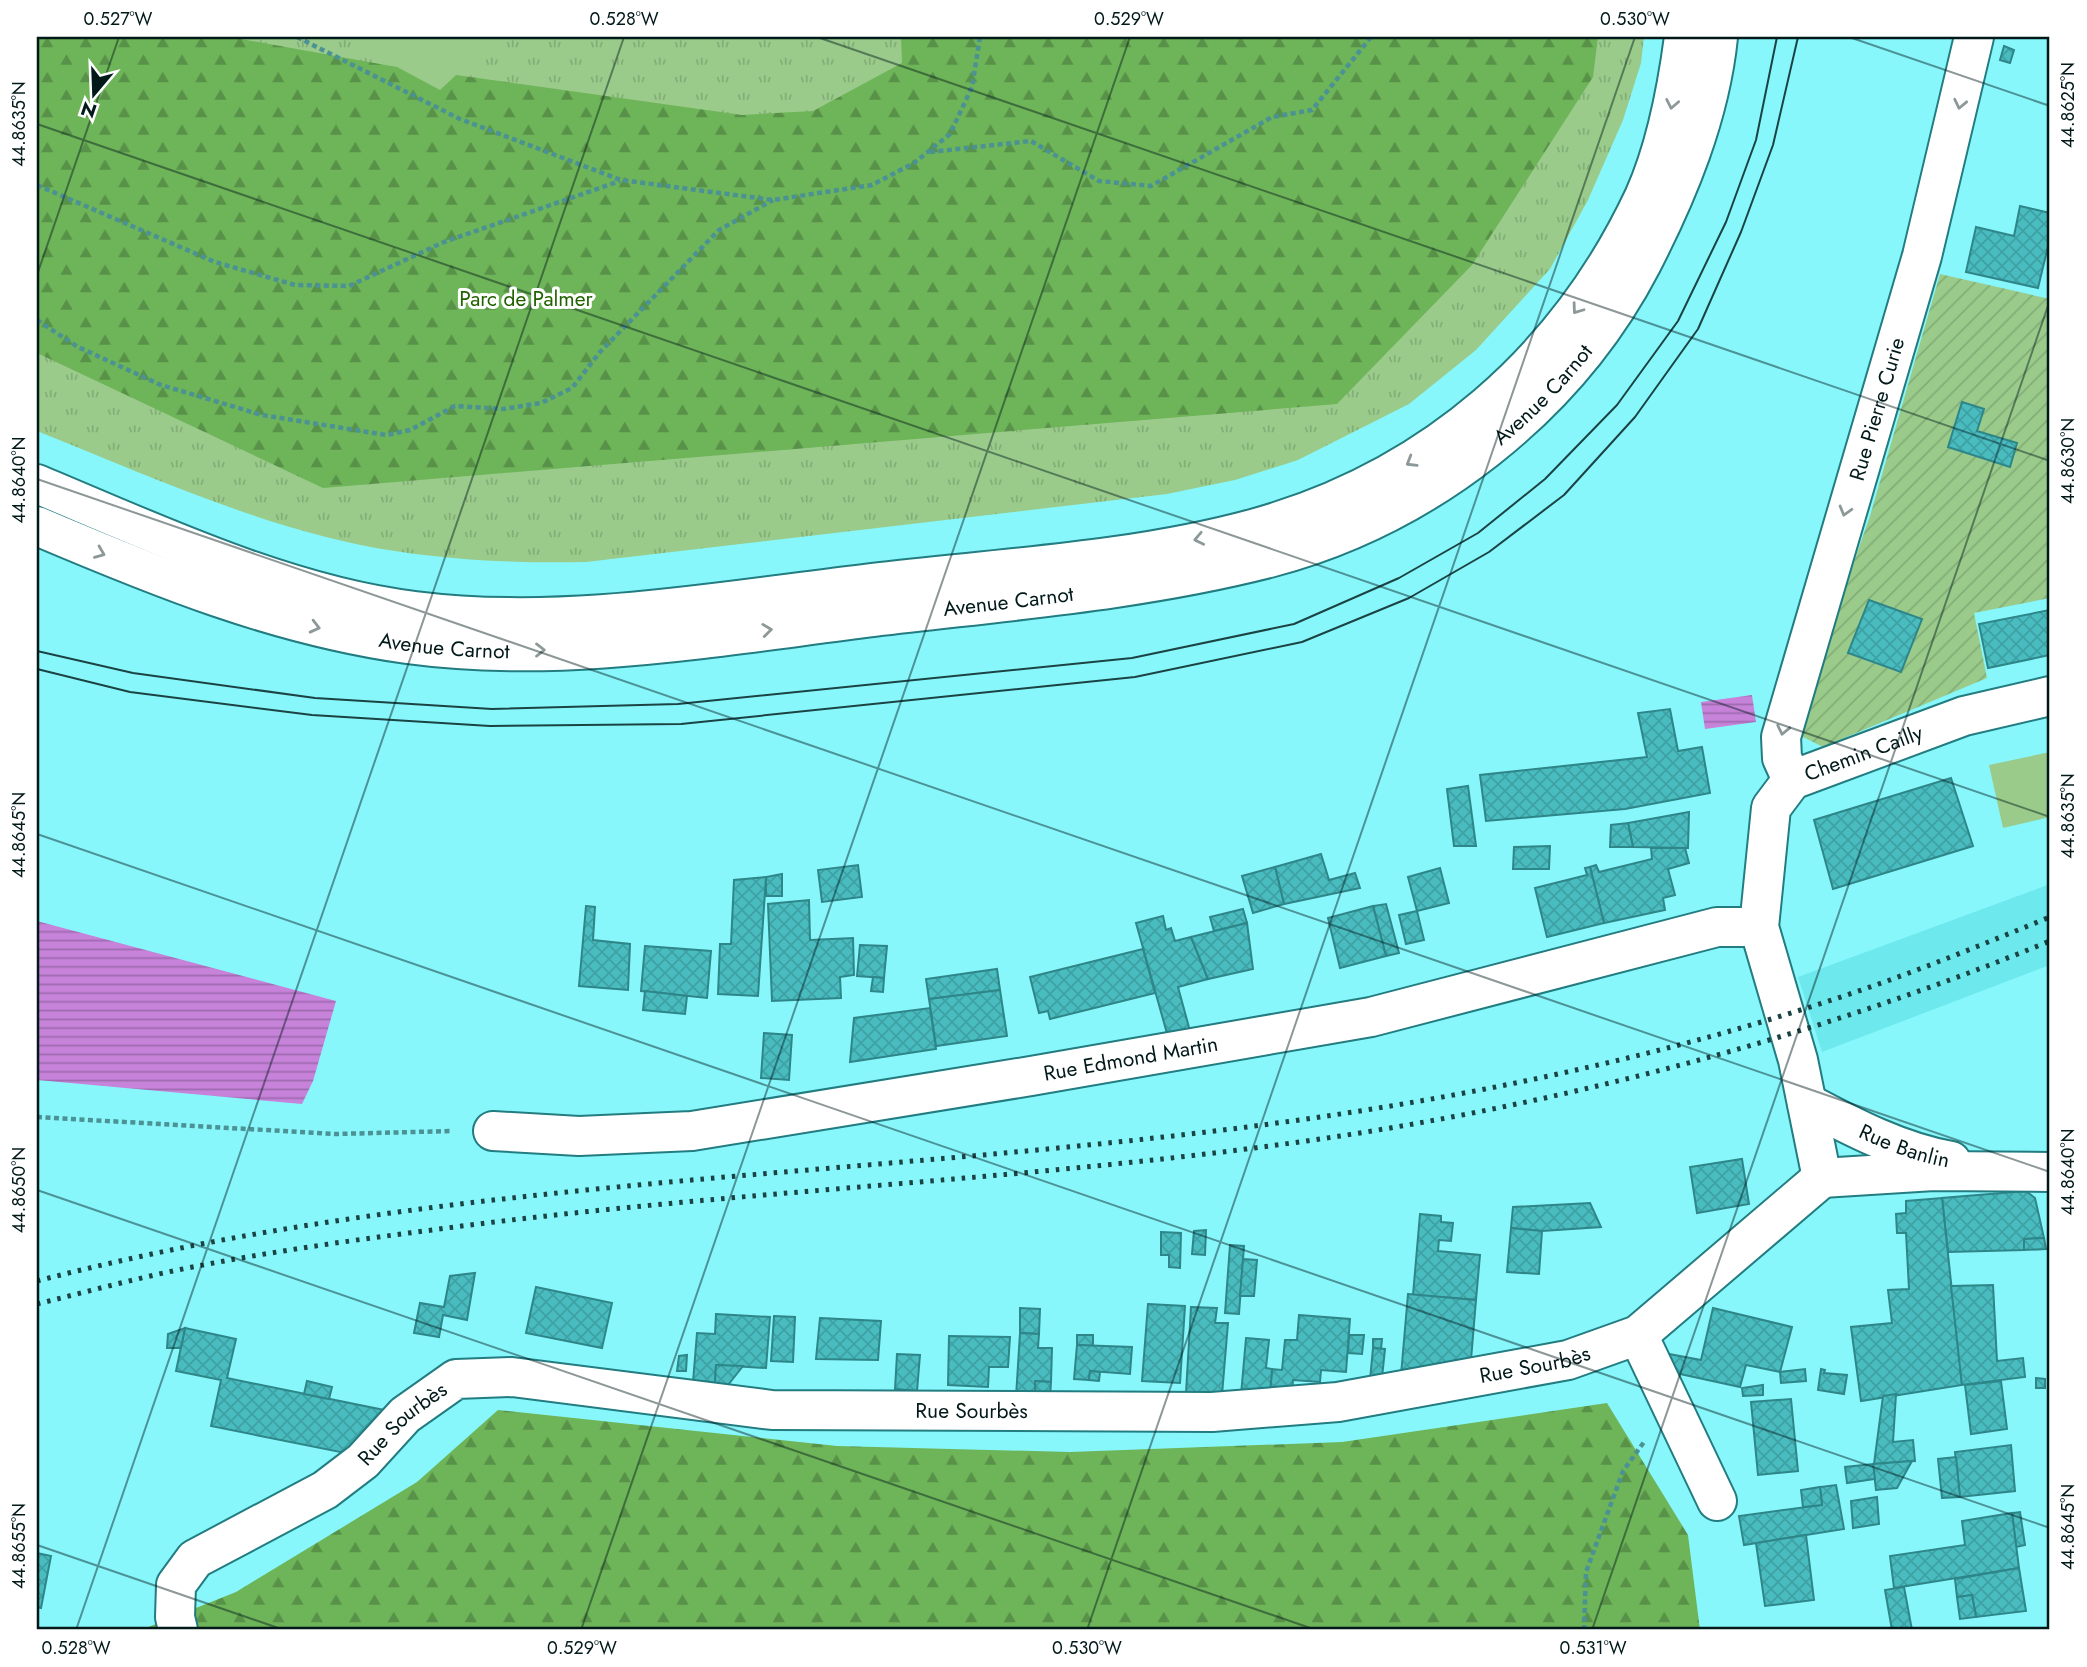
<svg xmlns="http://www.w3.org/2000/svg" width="2087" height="1667" viewBox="0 0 2087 1667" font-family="Jost,sans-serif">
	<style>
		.built { fill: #6de9ee }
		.grass { fill: url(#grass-tufts) }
		.forest { fill: url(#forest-firs) }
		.garden { fill: url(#garden-furrows) }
		.pitch { fill: #9acb8b }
		.water { fill: url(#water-rules) }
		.building { fill: url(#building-cross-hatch); stroke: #2e8689; stroke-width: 2 }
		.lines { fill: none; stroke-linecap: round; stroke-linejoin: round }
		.minor-casing { stroke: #227c80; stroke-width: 42 }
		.major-casing { stroke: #227c80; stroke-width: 42 }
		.path { stroke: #4b9295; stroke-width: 4.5; stroke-dasharray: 5 3.5; stroke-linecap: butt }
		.minor { stroke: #fff; stroke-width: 38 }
		.major { stroke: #fff; stroke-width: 38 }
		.tram { stroke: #1b4344; stroke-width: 2 }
		.rail { stroke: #1b4344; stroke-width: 5; stroke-dasharray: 3.5 7; stroke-linecap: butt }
		.oneway { stroke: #8d9898 }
		.ticks { fill: none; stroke: #02191a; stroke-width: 2; stroke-opacity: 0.45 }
		.labels { text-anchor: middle; stroke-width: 6; stroke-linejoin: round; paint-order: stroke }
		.park-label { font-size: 21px; fill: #216300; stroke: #fff }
		.street-label { font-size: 21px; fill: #02191a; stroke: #fff }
		.neatline { fill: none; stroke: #02191a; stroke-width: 2.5 }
		.ticks-label { font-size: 18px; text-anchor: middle; fill: #02191a }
	</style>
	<defs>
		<pattern id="grass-tufts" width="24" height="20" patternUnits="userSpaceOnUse" patternTransform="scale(1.75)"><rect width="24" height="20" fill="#9acb8b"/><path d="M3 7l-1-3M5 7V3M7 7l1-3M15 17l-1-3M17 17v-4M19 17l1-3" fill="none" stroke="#83ae77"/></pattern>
		<pattern id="forest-firs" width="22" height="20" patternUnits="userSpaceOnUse" patternTransform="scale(1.75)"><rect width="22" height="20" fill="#6eb458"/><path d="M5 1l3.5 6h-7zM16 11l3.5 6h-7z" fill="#589248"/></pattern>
		<pattern id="garden-furrows" width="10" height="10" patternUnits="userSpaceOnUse" patternTransform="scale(1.75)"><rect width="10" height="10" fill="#9acb8b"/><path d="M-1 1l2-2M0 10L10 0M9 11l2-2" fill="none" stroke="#83ae77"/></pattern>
		<pattern id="water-rules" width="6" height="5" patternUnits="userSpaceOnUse" patternTransform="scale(1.75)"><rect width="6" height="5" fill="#c782da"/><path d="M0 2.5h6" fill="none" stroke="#9f6ab0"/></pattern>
		<pattern id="building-cross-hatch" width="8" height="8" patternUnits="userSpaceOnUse" patternTransform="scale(1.75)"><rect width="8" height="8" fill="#49bcc0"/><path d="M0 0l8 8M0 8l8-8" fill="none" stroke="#3ea1a4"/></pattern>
	</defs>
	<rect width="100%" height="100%" fill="#88f7fb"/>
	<path class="built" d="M2050 884V965L1822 1052 1798 977Z"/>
	<path class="grass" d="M37 37H1644L1641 63 1623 120 1588 200 1550 269 1476 350 1409 404 1298 460 1235 480 1167 494 586 562C521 563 459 561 395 551 271 532 152 477 37 431Z"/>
	<g class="forest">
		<path d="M37 37H230L391 66 742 115 813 111 902 63 901 37H1598L1593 77 1472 265 1337 404 323 488 37 353Z"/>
		<path d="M1607 1403 1688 1535 1700 1630H141L236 1592 417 1482 498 1410 837 1446 1070 1452 1342 1442Z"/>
	</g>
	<path class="garden" d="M1940 274 2050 299V598L1974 613 1987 678 1823 747 1799 735 1826 642 1870 516Z"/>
	<g class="pitch">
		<path d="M341 37H491L482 51 440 90Z"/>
		<path d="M2050 752V817L2003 828 1989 765Z"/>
	</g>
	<g class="water">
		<path d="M1752 695 1756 722 1705 729 1701 702Z"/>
		<path d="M37 921 336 1001 313 1081 302 1104 37 1080Z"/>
	</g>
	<g class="building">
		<path d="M2004 46 2014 50 2010 63 2000 60Z"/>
		<path d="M2020 206 2050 213V238L2038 288 1966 272 1976 227 2014 236Z"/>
		<path d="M1962 402 1984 409 1977 431 2017 443 2010 467 1948 447Z"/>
		<path d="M1869 600 1922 619 1901 672 1848 653Z"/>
		<path d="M2050 610V655L1988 668 1979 624Z"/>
		<path d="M1670 709 1678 751 1702 747 1710 793 1625 809 1486 821 1480 775 1647 757 1638 713Z"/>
		<path d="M1951 778 1973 846 1833 889 1814 820Z"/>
		<path d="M1468 786 1476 846H1454L1447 789Z"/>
		<path d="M1689 812 1688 848 1633 847 1628 823Z"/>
		<path d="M1628 823 1633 847H1610L1611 825Z"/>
		<path d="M1550 846 1549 869H1513L1514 847Z"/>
		<path d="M1651 848H1685L1689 863 1668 869 1675 895 1663 898 1665 910 1604 923 1590 867 1596 865 1599 872 1652 859Z"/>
		<path d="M1321 854 1329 880 1355 873 1360 888 1284 904 1275 867Z"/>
		<path d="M858 865 862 897 822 902 818 870Z"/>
		<path d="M1275 867 1284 904 1253 913 1242 876Z"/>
		<path d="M1590 867 1604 923 1547 937 1535 888 1587 875 1585 868Z"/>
		<path d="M1440 868 1449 903 1417 911 1408 877Z"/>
		<path d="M782 874V896H766V877Z"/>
		<path d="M766 877 758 996 718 994 720 944H731L734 880Z"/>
		<path d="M809 900 810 940 853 938 854 975 840 977 841 998 772 1001 768 904Z"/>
		<path d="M1386 904 1399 953 1386 956 1373 906Z"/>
		<path d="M586 906 595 907 593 940 630 944 628 990 579 986Z"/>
		<path d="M1373 906 1386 956 1340 968 1328 918Z"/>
		<path d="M1243 909 1247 923 1214 931 1210 917Z"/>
		<path d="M1417 911 1424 940 1406 944 1399 915Z"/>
		<path d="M1163 916 1166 930 1171 928 1175 941 1191 937 1208 979 1178 987 1190 1031 1168 1037 1136 923Z"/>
		<path d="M1247 923 1253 969 1208 979 1191 937Z"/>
		<path d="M860 945 887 946 884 978 857 976Z"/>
		<path d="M645 946 711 951 707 998 641 991Z"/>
		<path d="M1143 949 1155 993 1050 1019 1048 1011 1039 1013 1030 977Z"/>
		<path d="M997 969 1000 990 929 999 926 979Z"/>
		<path d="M873 977 884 978 883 992 871 991Z"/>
		<path d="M1000 990 1007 1036 936 1046 929 999Z"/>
		<path d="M645 991 687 996 685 1014 643 1010Z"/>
		<path d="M930 1008 936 1049 850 1062 854 1018Z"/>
		<path d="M764 1033 792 1035 789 1080 761 1078Z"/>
		<path d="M1742 1159 1749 1204 1697 1213 1690 1167Z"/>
		<path d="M2026 1191 2035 1198 2044 1238 2024 1239V1250L1948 1252 1942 1198Z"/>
		<path d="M1942 1198 1962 1385 1861 1401 1851 1327 1892 1323 1888 1290 1909 1289 1906 1233H1897L1896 1214 1906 1213V1201Z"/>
		<path d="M1590 1203 1601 1227 1542 1231 1511 1228 1513 1207Z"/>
		<path d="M1420 1214 1441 1216V1222L1453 1223 1451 1241 1439 1240 1438 1251 1480 1255 1476 1300 1413 1295Z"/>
		<path d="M1511 1228 1542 1231 1539 1274 1507 1272Z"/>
		<path d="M1206 1230 1205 1255 1192 1254 1194 1231Z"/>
		<path d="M1161 1232 1181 1233 1180 1268 1169 1267V1255H1161Z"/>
		<path d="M2044 1238 2046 1249 2024 1250V1239Z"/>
		<path d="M1230 1245 1244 1246 1239 1314 1225 1313Z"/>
		<path d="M1243 1259 1257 1260 1254 1296H1240Z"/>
		<path d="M475 1273 467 1320 443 1315 439 1337 414 1333 420 1303 444 1307 450 1276Z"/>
		<path d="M1993 1285 1997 1361 2023 1358 2025 1377 1962 1385 1951 1286Z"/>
		<path d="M536 1287 612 1303 602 1348 526 1333Z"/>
		<path d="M1408 1294 1476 1300 1471 1360 1401 1375Z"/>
		<path d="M1148 1304 1185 1306 1180 1383 1142 1381Z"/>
		<path d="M1191 1307 1217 1308 1215 1323H1228L1222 1395 1186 1393Z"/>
		<path d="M1020 1308 1040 1309 1039 1334 1020 1333Z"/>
		<path d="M1713 1308 1792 1327 1780 1372 1746 1365 1740 1387 1666 1371 1669 1354 1701 1360Z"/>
		<path d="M716 1314 770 1317 766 1368 716 1365 715 1383 693 1382 697 1333 715 1334Z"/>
		<path d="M1299 1315 1350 1319 1346 1372 1321 1370 1320 1382 1293 1380 1292 1392 1270 1394 1272 1369 1282 1370 1285 1340H1297Z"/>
		<path d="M774 1316 795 1317 793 1362 771 1361Z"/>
		<path d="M820 1318 881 1321 878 1360 816 1359Z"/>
		<path d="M185 1328 236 1339 227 1378 389 1411 360 1456 211 1426 221 1380 176 1371Z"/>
		<path d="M185 1328 181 1348H167L168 1334Z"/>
		<path d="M1020 1333 1039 1334 1038 1348H1052L1051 1382 1035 1381 1036 1398 1016 1397Z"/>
		<path d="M1077 1335H1093V1346L1077 1345Z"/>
		<path d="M1349 1335H1364L1362 1354 1348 1353Z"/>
		<path d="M949 1336 1010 1337 1008 1367H989L988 1387 948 1385Z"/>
		<path d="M1246 1338 1269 1340 1266 1368 1272 1369 1270 1394 1241 1395Z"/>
		<path d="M1373 1339H1382L1381 1349 1373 1348Z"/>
		<path d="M1077 1345 1132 1347 1130 1374 1090 1371 1089 1380 1074 1379Z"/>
		<path d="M1373 1348 1385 1349 1382 1378 1370 1380Z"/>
		<path d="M897 1354 920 1355 917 1391 895 1389Z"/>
		<path d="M687 1355 686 1371H677L679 1356Z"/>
		<path d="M716 1365 743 1366 728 1385 715 1383Z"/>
		<path d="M1805 1369 1806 1381 1781 1383 1780 1372Z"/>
		<path d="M1821 1369 1825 1370 1824 1373 1847 1375 1844 1394 1818 1390Z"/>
		<path d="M1090 1371 1100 1372 1099 1381 1089 1380Z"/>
		<path d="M2036 1378 2045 1379V1388H2036Z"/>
		<path d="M307 1381 332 1387 329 1399 304 1394Z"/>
		<path d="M1035 1381 1051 1382 1050 1397 1036 1398Z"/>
		<path d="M2001 1381 2007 1429 1971 1434 1965 1385Z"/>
		<path d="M1763 1385V1395L1743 1396 1742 1388Z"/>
		<path d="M1896 1394 1893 1442 1913 1440 1915 1461 1874 1464 1883 1396Z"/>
		<path d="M1791 1399 1798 1471 1758 1475 1751 1402Z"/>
		<path d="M2011 1445 2015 1491 1960 1497 1955 1452Z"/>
		<path d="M1956 1457 1960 1497 1942 1498 1938 1459Z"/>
		<path d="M1912 1461 1897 1488 1876 1490 1873 1464Z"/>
		<path d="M1873 1464 1875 1479 1847 1483 1845 1467Z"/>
		<path d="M1836 1485 1844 1529 1744 1545 1739 1516 1822 1505 1820 1487Z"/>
		<path d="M1820 1487 1822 1505 1803 1507 1801 1490Z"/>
		<path d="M1877 1497 1879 1524 1853 1528 1851 1501Z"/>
		<path d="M2020 1512 2025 1545 2016 1547 2012 1513Z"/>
		<path d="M2012 1513 2019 1568 1894 1588 1890 1556 1965 1545 1962 1521Z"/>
		<path d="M1806 1535 1814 1600 1765 1606 1756 1543Z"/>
		<path d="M37 1553 51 1556 41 1608 37 1607Z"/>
		<path d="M2019 1568 2026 1611 1976 1617 1972 1595 1957 1597 1955 1579Z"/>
		<path d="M1904 1587 1912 1630H1892L1885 1590Z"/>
		<path d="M1972 1595 1976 1617 1960 1619 1957 1597Z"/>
	</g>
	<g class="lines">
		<g class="minor-casing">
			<g id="minor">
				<path id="s1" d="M1792 780 1782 758 1781 737 1922 256 1974 37"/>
				<path id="s2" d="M1807 1103C1852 1127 1900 1152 1951 1161"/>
				<path id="s3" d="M493 1131 579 1136 692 1131 1031 1076 1371 1017 1717 927H1759"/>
				<path id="s4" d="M1822 1178 1798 1060 1759 927 1771 808 1792 780 1964 716 2050 696"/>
				<path d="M1822 1178 1934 1171 2050 1172"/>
				<path d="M1638 1335 1717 1501"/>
				<path id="s5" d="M178 1630 175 1617 176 1585 195 1559 325 1490 363 1461 405 1415 456 1379 512 1377 772 1410 1212 1412 1338 1402 1568 1360 1638 1335 1822 1178"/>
			</g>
		</g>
		<g class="major-casing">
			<g id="major">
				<path d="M37 484C154 533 288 596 415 611 566 630 720 601 871 583 998 568 1132 562 1256 528 1431 479 1567 361 1644 197 1666 148 1677 90 1684 37"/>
				<path id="s6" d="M37 526C157 577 277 626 407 644 562 665 720 636 874 617 1006 601 1140 591 1269 558 1426 517 1568 406 1642 263 1678 193 1710 116 1718 37"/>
			</g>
		</g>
		<g class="path">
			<path d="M297 37 460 119 621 180 773 200 872 185 914 163 950 134 972 87 980 37"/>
			<path d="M930 152 1031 141 1099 181 1151 186 1272 117 1312 110 1371 37"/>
			<path d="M37 185 215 262 295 285 349 286 444 242 620 181"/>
			<path d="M37 320 78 347 161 385 262 415 386 435 410 430 455 406 503 409 541 403 572 388 600 352 719 230 773 200"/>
			<path d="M37 1117 335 1134 453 1131"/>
			<path d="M1584 1630 1586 1572 1623 1471 1644 1442"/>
		</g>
		<use href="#minor" class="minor"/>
		<use href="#major" class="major"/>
		<g class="tram">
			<path d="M37 651 133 673 315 698 492 709 678 704 1132 658 1294 624 1399 578 1478 533 1545 479 1617 405 1678 321 1726 222 1756 140 1777 37"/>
			<path d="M37 669 130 692 312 715 490 726 681 724 1135 677 1302 642 1409 598 1489 552 1564 495 1635 417 1698 329 1741 232 1773 145 1798 37"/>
		</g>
		<g class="rail">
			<path d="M37 1281C472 1168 924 1180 1366 1110 1542 1082 1719 1041 1887 981 1942 961 1996 939 2050 917"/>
			<path d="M37 1304C90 1291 144 1276 198 1266 275 1251 354 1240 432 1230 742 1188 1057 1181 1366 1132 1601 1094 1830 1031 2050 941"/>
		</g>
	</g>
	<defs><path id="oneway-chevron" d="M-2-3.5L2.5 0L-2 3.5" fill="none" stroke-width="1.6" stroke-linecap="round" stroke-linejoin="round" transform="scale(1.75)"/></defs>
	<g class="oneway">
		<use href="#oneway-chevron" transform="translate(1672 104) rotate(101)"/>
		<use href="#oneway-chevron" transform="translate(1960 104) rotate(102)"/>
		<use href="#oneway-chevron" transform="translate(1577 309) rotate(126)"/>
		<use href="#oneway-chevron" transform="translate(1411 462) rotate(149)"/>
		<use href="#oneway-chevron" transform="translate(1845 511) rotate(106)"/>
		<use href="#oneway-chevron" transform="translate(1199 539) rotate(168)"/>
		<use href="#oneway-chevron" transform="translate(100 553) rotate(22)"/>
		<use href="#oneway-chevron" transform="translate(315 627) rotate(14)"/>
		<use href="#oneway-chevron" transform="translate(767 630) rotate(-7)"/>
		<use href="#oneway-chevron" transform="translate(540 650)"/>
		<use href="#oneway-chevron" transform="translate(1783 730) rotate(102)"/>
	</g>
	<path class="ticks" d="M817 37 2050 461M1849 37 2050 106M37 124 2050 817M37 275 119 37M37 479 2050 1172M37 834 2050 1528M37 1190 1316 1630M37 1545 284 1630M76 1630 624 37M581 1630 1130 37M1087 1630 1635 37M1592 1630 2050 300"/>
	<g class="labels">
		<g class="park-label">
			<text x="526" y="306">Parc de Palmer</text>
		</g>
		<g class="street-label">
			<text dy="7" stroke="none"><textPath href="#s6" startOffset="1582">Avenue Carnot</textPath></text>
			<text dy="7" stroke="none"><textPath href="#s1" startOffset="387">Rue Pierre Curie</textPath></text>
			<text dy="7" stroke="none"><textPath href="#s6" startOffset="994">Avenue Carnot</textPath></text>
			<text dy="7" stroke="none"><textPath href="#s6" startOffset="427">Avenue Carnot</textPath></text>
			<text dy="7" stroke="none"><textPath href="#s4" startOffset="490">Chemin Cailly</textPath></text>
			<text dy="7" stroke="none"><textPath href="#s3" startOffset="644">Rue Edmond Martin</textPath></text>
			<text dy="7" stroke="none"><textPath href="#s2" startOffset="107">Rue Banlin</textPath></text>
			<text dy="7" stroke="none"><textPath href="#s5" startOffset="1482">Rue Sourbès</textPath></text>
			<text dy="7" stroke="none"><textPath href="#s5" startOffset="915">Rue Sourbès</textPath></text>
			<text dy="7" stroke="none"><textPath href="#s5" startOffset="327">Rue Sourbès</textPath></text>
		</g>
	</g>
	<rect width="2087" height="1667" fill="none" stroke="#ffffff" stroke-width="77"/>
	<g transform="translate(94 94) rotate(199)" stroke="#ffffff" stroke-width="5" paint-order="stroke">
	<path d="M0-5L12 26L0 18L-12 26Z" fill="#02191a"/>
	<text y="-10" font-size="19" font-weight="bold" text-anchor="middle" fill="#02191a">N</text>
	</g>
	<rect x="38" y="38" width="2010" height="1590" class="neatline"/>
	<g class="ticks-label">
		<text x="118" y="25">0.527°W</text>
		<text x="624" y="25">0.528°W</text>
		<text x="1129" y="25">0.529°W</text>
		<text x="1635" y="25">0.530°W</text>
		<text transform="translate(2068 105) rotate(-90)" y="6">44.8625°N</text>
		<text transform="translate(19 124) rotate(-90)" y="6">44.8635°N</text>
		<text transform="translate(2068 461) rotate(-90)" y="6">44.8630°N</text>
		<text transform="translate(19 480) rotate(-90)" y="6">44.8640°N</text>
		<text transform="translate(2068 816) rotate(-90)" y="6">44.8635°N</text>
		<text transform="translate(19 835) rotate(-90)" y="6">44.8645°N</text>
		<text transform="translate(2068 1172) rotate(-90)" y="6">44.8640°N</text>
		<text transform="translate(19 1190) rotate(-90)" y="6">44.8650°N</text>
		<text transform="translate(2068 1527) rotate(-90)" y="6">44.8645°N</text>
		<text transform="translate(19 1546) rotate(-90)" y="6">44.8655°N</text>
		<text x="76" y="1654">0.528°W</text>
		<text x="582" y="1654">0.529°W</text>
		<text x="1087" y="1654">0.530°W</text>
		<text x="1593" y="1654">0.531°W</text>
	</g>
</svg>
